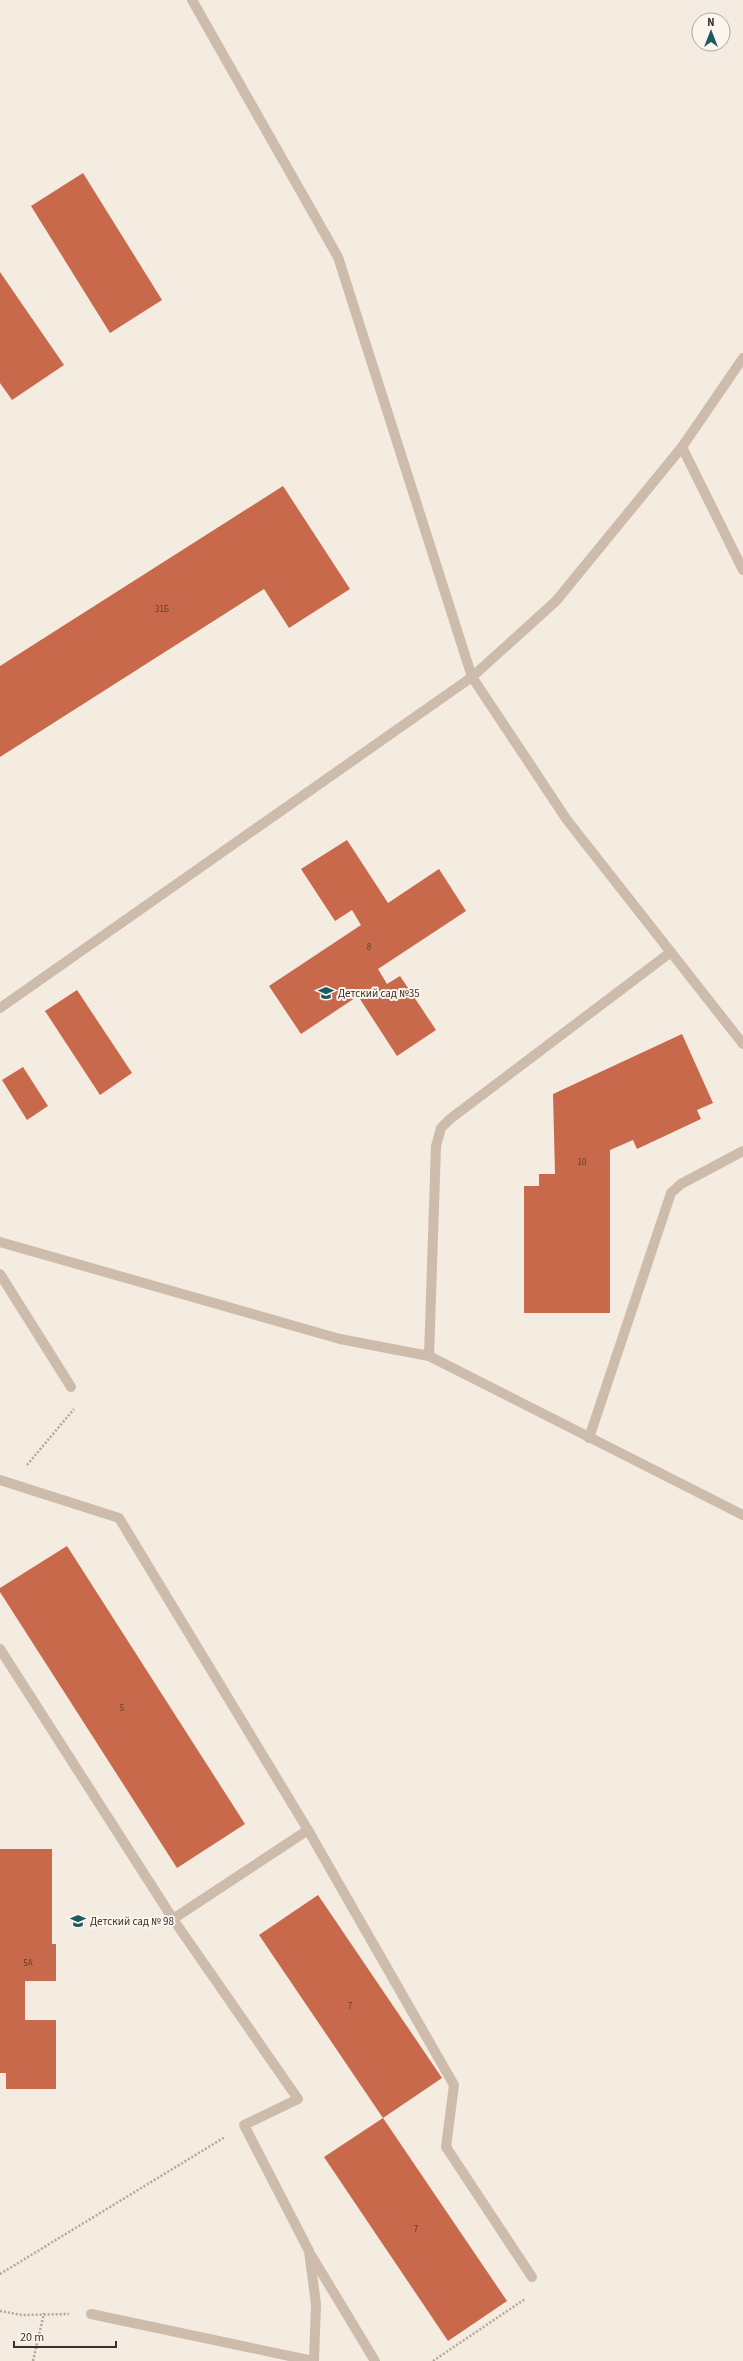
<svg xmlns="http://www.w3.org/2000/svg" width="743" height="2361" viewBox="0 0 743 2361" font-family="'Source Sans 3',sans-serif">
	<style>
		.building { fill: #c8694b }
		.lines { fill: none; stroke-linecap: round; stroke-linejoin: round }
		.path { stroke: #b9a596; stroke-width: 2.5; stroke-dasharray: 2 2; stroke-linecap: butt }
		.service { stroke: #cdbbac; stroke-width: 10 }
		.minor { stroke: #cdbbac; stroke-width: 10 }
		.labels { text-anchor: middle; stroke-width: 4; stroke-linejoin: round; paint-order: stroke }
		.number-label { font-size: 9px; fill: #5e3e33 }
		.poi-label { font-size: 11px; fill: #3b302b; stroke: #fbf5ee; text-anchor: start }
	</style>
	<rect width="100%" height="100%" fill="#f4ebe1"/>
	<g class="building">
		<path d="M83 173 162 300 110 333 31 206Z"/>
		<path d="M0 272 64 365 12 400 0 383Z"/>
		<path d="M283 486 350 589 289 628 264 589 0 757V666Z"/>
		<path d="M347 840 388 903 439 869 466 911 378 969 387 984 400 976 436 1030 397 1056 358 996 301 1034 269 986 361 925 352 910 335 921 301 869Z"/>
		<path d="M77 990 132 1073 100 1095 45 1011Z"/>
		<path d="M682 1034 713 1103 697 1110 701 1119 637 1149 633 1140 610 1150V1313H524V1186H539V1174H555L553 1094Z"/>
		<path d="M23 1067 48 1106 27 1120 2 1080Z"/>
		<path d="M67 1546 245 1824 177 1868 0 1592V1588Z"/>
		<path d="M0 1849H52V1944H56V1981H25V2020H56V2089H6V2073H0Z"/>
		<path d="M318 1895 442 2078 383 2118 259 1935Z"/>
		<path d="M383 2118 507 2301 448 2341 324 2157Z"/>
	</g>
	<g class="lines">
		<g class="path">
			<path d="M27 1465 74 1409"/>
			<path d="M0 2274 225 2137"/>
			<path d="M0 2311 22 2315 69 2314"/>
			<path d="M33 2361 44 2313"/>
			<path d="M433 2361 525 2299"/>
		</g>
		<g class="service">
			<path d="M0 1274 71 1387"/>
			<path d="M429 1356 436 1146 441 1128 450 1119 671 952"/>
			<path d="M589 1438 671 1193 681 1184 743 1151"/>
			<path d="M0 1480 119 1518 308 1830"/>
			<path d="M0 1649 173 1919 298 2099 244 2125 309 2251 316 2304 314 2361"/>
			<path d="M173 1919 308 1830 454 2085 446 2147 532 2277"/>
			<path d="M311 2255 375 2361"/>
			<path d="M91 2314 313 2361"/>
		</g>
		<g class="minor">
			<path d="M192 0 338 257 472 677 567 820 743 1044"/>
			<path d="M682 447 743 570"/>
			<path d="M0 1008 472 677 556 601 682 447 743 358"/>
			<path d="M0 1242 340 1339 429 1356 743 1515"/>
		</g>
	</g>
	<defs>
		<g id="school-bare" transform="scale(1.2)"><path d="M0-5L7-2L0 1L-7-2ZM-4 1L0 2.5L4 1V4Q0 6-4 4Z" fill="#1f5a5e" stroke="#fbf5ee" stroke-width="2.5" paint-order="stroke"/></g>
	</defs>
	<g fill-rule="evenodd">
		<use href="#school-bare" x="326" y="993"/>
		<use href="#school-bare" x="78" y="1921"/>
	</g>
	<g class="labels">
		<g class="number-label">
			<text x="162" y="612">31Б</text>
			<text x="369" y="950">8</text>
			<text x="582" y="1165">10</text>
			<text x="122" y="1711">5</text>
			<text x="28" y="1966">5А</text>
			<text x="350" y="2009">7</text>
			<text x="416" y="2232">7</text>
		</g>
		<g class="poi-label">
			<text x="338" y="997">Детский сад №35</text>
			<text x="90" y="1925">Детский сад № 98</text>
		</g>
	</g>
	<g transform="translate(711 32)"><circle r="19" fill="#fbf5ee" stroke="#aea6a0"/>
	<path d="M0-3L7 15L0 10L-7 15Z" fill="#1f5a5e"/>
	<text y="-6" font-size="11" font-weight="bold" text-anchor="middle" fill="#3b302b">N</text>
	</g>
	<path d="M14 2341v6h102v-6" fill="none" stroke="#3b302b" stroke-width="2"/>
	<text x="20" y="2341" font-size="12" fill="#3b302b" stroke="#fbf5ee" stroke-width="3" paint-order="stroke">20 m</text>
</svg>
